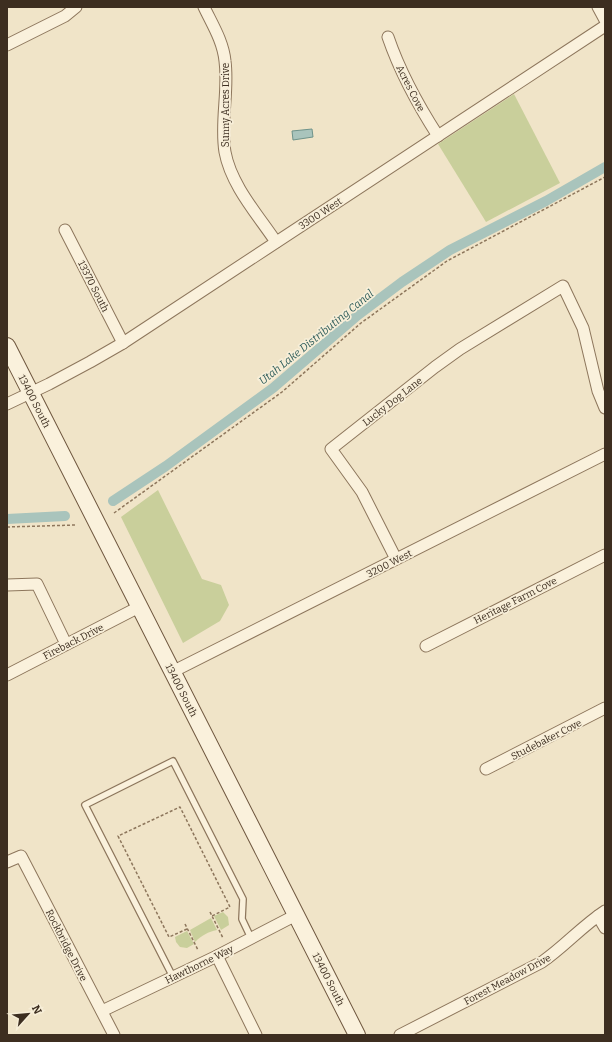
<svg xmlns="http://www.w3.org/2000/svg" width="612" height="1042" viewBox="0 0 612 1042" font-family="Bitter,serif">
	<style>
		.green { fill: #c9cf9b }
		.water { fill: #a9c4bc; stroke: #6f938a }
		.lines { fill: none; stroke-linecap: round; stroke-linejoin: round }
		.canal { stroke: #a9c4bc; stroke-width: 10 }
		.lane-casing { stroke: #8d765c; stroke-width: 8 }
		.street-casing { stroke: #8d765c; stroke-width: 13 }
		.secondary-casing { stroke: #6f573f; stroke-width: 18 }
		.path { stroke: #8d765c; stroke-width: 1.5; stroke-dasharray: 3 2; stroke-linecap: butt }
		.lane { stroke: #faf1dc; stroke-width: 5.5 }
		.street { stroke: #faf1dc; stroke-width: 11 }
		.secondary { stroke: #faf1dc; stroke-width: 16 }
		.labels { text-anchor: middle; stroke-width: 3.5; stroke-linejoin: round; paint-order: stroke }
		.street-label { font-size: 10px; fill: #3d2e20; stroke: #f7eed8 }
		.water-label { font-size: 11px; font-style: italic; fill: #2f5d5a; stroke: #f7eed8 }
	</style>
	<rect width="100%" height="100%" fill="#f0e4c8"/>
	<g class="green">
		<path d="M514 94 560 183 486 222 438 144Z"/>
		<path d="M158 490 202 579 221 585 229 605 220 621 183 643 121 517Z"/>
		<path d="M223 912 228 917 229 925 221 930 214 916Z"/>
		<path d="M211 918 217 930C208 932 202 935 195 942L190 930Z"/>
		<path d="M187 931 194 944 187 948 180 947 176 942 175 937Z"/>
	</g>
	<path class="water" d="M312 129 313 137 293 140 292 131Z"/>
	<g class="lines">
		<g class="canal">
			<path d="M113 501 166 466 273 388 358 315 402 282 450 250 546 201 605 167"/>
			<path d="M7 519 65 516"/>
		</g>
		<g class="lane-casing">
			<path id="lane" d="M173 977 85 805 173 761 243 899 242 919 251 938"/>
		</g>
		<g class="street-casing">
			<g id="street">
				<path d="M204 7C212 24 223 41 225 61 229 91 220 122 225 152 231 185 258 215 276 242"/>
				<path d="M598 7 605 20"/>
				<path d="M388 37C400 72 418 105 438 136"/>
				<path d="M7 45 65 16 76 7"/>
				<path d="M65 230 123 343"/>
				<path d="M7 404 49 384 90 362 123 343 605 26"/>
				<path d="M396 559 362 492 331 449 435 367 460 349 563 286 583 328 598 391 605 408"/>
				<path d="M7 585 37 584 66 644"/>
				<path d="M426 646 605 555"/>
				<path d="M172 672 605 454"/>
				<path d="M7 675 139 607"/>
				<path d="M486 769 605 708"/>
				<path d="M7 862 21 856 114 1035"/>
				<path d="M598 916 605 928"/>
				<path d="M217 956 256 1035"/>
				<path d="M102 1011 217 956 296 915"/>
				<path d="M400 1035 542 962C564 947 582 926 605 911"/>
			</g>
		</g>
		<g class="secondary-casing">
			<path id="secondary" d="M7 346 357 1035"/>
		</g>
		<g class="path">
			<path d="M114 513 282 392 361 323 447 261 605 177"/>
			<path d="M7 527 76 525"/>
			<path d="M210 912 223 938"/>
			<path d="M185 924 198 950"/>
			<path d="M187 929 169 937 118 836 180 807 230 907 212 916"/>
		</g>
		<use href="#lane" class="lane"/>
		<use href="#street" class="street"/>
		<use href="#secondary" class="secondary"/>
	</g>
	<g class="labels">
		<g class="street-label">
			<text transform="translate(411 88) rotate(63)" y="4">Acres Cove</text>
			<text transform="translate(225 105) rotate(-90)" y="4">Sunny Acres Drive</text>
			<text transform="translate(320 213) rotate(-33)" y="4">3300 West</text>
			<text transform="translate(94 286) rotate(63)" y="4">13370 South</text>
			<text transform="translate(35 401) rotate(63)" y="4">13400 South</text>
			<text transform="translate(392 401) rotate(-38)" y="4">Lucky Dog Lane</text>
			<text transform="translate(389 563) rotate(-27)" y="4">3200 West</text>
			<text transform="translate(515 600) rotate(-27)" y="4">Heritage Farm Cove</text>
			<text transform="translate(73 641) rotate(-27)" y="4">Fireback Drive</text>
			<text transform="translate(182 690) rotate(63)" y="4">13400 South</text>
			<text transform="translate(546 739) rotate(-27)" y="4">Studebaker Cove</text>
			<text transform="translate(67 945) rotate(63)" y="4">Rockbridge Drive</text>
			<text transform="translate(199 964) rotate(-26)" y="4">Hawthorne Way</text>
			<text transform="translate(329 979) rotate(63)" y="4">13400 South</text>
			<text transform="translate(507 979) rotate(-28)" y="4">Forest Meadow Drive</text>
		</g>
		<g class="water-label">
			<text transform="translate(316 337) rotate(-39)" y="4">Utah Lake Distributing Canal</text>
		</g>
	</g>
	<rect width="612" height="1042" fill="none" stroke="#3d2e20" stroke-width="16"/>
	<g transform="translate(28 1014) rotate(63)" stroke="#f7eed8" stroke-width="3" paint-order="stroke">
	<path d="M0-3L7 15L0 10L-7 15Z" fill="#3d2e20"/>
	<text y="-6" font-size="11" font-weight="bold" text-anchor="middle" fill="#3d2e20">N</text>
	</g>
</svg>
